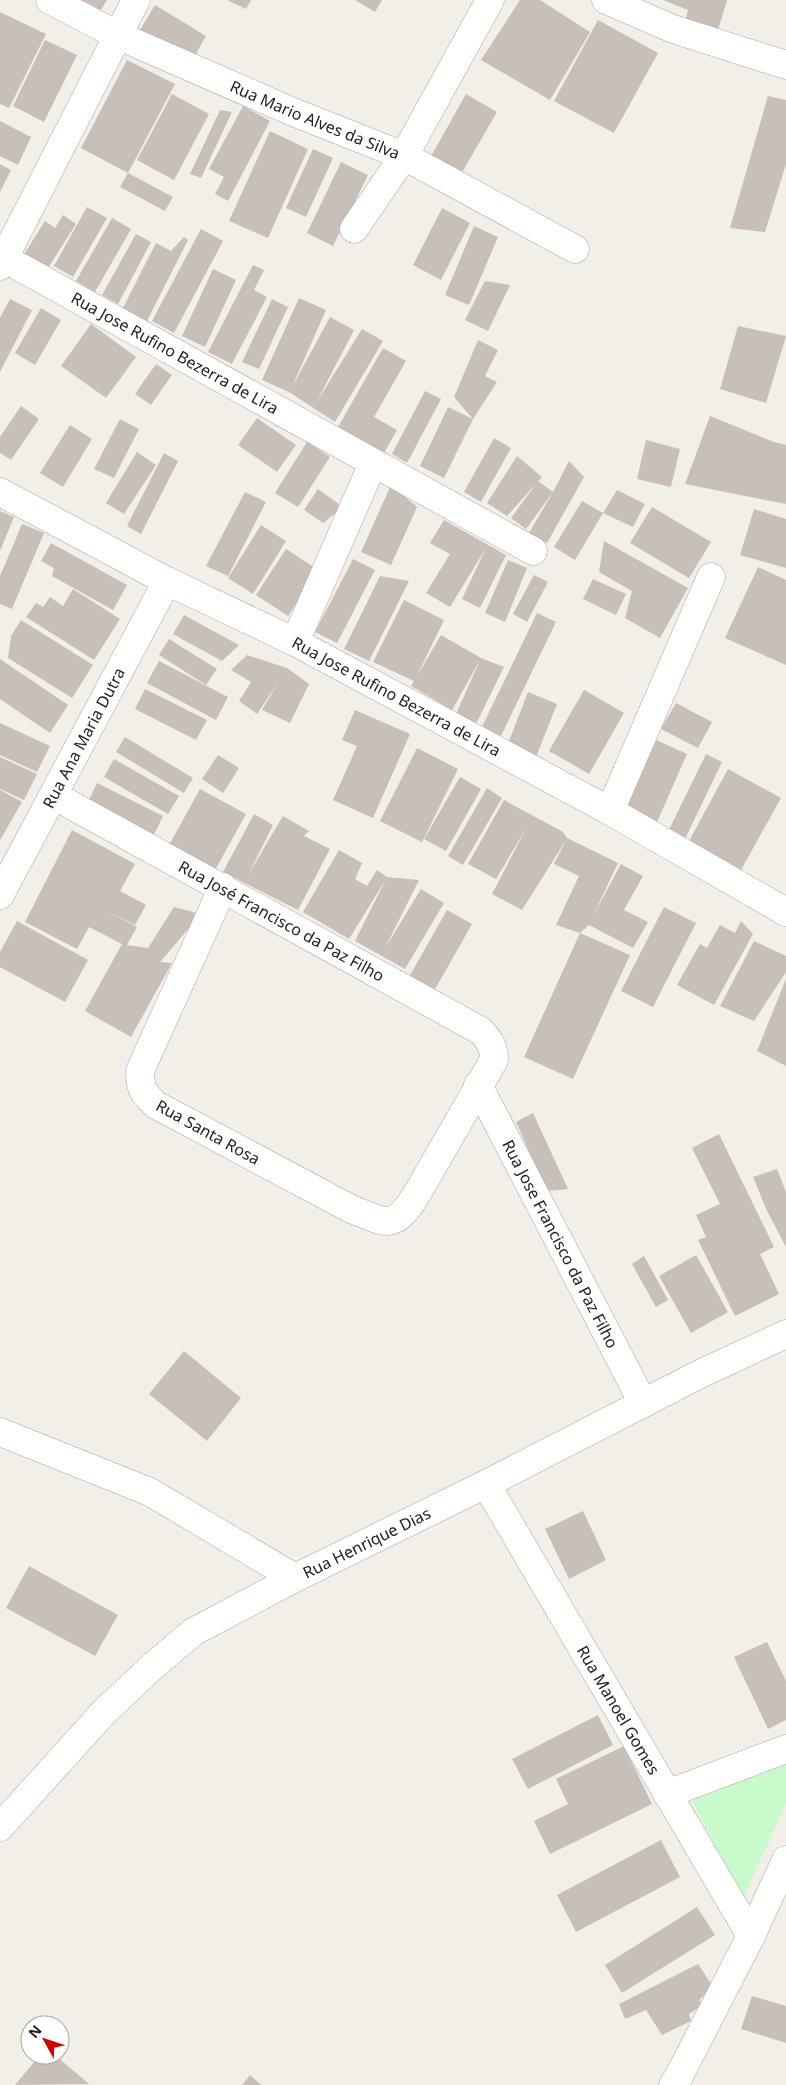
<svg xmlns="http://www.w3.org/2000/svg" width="786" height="2085" viewBox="0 0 786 2085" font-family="'Noto Sans',sans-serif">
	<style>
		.park { fill: #c8facc }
		.building { fill: #c7bfb8 }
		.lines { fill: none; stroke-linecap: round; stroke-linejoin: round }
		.street-casing { stroke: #a9a9a9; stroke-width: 29 }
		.street { stroke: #fff; stroke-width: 28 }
		.labels { text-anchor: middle; stroke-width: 5; stroke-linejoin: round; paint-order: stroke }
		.street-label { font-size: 16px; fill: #222; stroke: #fff }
	</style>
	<rect width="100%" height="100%" fill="#f2efe9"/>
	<path class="park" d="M786 1755V1803L743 1899 689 1795Z"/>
	<g class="building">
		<path d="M82 0H107L101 10Z"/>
		<path d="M227 0H251L246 9Z"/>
		<path d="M355 0H382L375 12Z"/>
		<path d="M520 0H540L590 32 550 100 481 60Z"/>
		<path d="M663 0H727L718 30 685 22 688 10Z"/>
		<path d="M155 5 206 36 192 61 140 30Z"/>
		<path d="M0 12 46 34 9 108 0 104Z"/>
		<path d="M598 20 658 53 614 133 554 101Z"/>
		<path d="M45 40 77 55 44 122 13 106Z"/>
		<path d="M127 60 175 84 128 173 173 197 165 211 120 187 128 173 81 148Z"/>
		<path d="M172 94 209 114 174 180 137 160Z"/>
		<path d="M466 94 497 112 460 176 430 158Z"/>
		<path d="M768 96 786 100V164L765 232 730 228Z"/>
		<path d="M243 106 270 121 228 201 215 194 224 177 209 169Z"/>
		<path d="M220 110 232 112 201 178 190 174Z"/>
		<path d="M0 121 31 137 18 165 0 156Z"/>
		<path d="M270 131 308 149 268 238 229 221Z"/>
		<path d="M313 149 333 158 306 217 286 208Z"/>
		<path d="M341 162 368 175 333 246 307 233Z"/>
		<path d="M0 164 11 170 0 192Z"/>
		<path d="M87 207 107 218 73 277 54 266Z"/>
		<path d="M442 208 470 223 441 280 413 265Z"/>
		<path d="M63 215 76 224 46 271 23 256 45 221 55 228Z"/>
		<path d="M112 218 131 229 95 292 76 281Z"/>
		<path d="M474 226 498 237 469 305 445 295Z"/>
		<path d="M201 229 223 241 174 333 152 321Z"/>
		<path d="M136 234 151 242 118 304 102 295Z"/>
		<path d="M184 237 188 240 146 323 122 310 156 243 171 251Z"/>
		<path d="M253 265 264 270 254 290 267 297 232 364 208 352Z"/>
		<path d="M213 269 236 280 205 347 182 336Z"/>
		<path d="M485 281 510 285 488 331 465 320Z"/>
		<path d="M299 298 326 310 291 389 330 317 354 330 316 403 362 329 383 341 335 422 289 392 262 380Z"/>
		<path d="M10 299 32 310 0 372V318Z"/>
		<path d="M272 299 288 307 259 369 242 362Z"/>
		<path d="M41 308 61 320 35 365 15 353Z"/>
		<path d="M91 324 136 357 106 398 61 366Z"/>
		<path d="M738 326 786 336 766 403 720 389Z"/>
		<path d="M478 340 498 350 485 376 497 382 473 419 454 397Z"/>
		<path d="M383 348 406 361 374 417 397 430 384 453 338 427Z"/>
		<path d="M156 364 172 375 151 405 135 394Z"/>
		<path d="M425 391 441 399 407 463 392 454Z"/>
		<path d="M21 406 39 419 11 460 0 453V437Z"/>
		<path d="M448 407 473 419 444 478 420 466Z"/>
		<path d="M710 416 774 442 786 445V504L685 484Z"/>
		<path d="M257 418 296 445 277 472 238 445Z"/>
		<path d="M120 419 139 429 114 478 94 469Z"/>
		<path d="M70 425 92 439 63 487 40 473Z"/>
		<path d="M494 438 511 448 481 502 464 492Z"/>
		<path d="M646 440 680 449 671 487 637 479Z"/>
		<path d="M307 442 330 457 298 507 275 493Z"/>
		<path d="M137 452 156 465 124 514 106 503Z"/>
		<path d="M164 453 178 461 141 534 127 526Z"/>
		<path d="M517 456 542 477 507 516 487 503Z"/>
		<path d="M569 461 584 477 547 543 529 533 553 492 526 529 511 518 538 481 553 492Z"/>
		<path d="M391 485 417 507 391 565 361 552Z"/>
		<path d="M318 489 343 507 323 523 304 510Z"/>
		<path d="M617 490 645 504 633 527 603 513Z"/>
		<path d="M245 492 266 502 228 576 206 566Z"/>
		<path d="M582 501 603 513 575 560 554 547Z"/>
		<path d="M652 507 711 542 689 578 630 543Z"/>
		<path d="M754 509 786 519V568L740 555Z"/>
		<path d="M0 511 14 517 0 551Z"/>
		<path d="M444 520 506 555 480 608 462 599 486 548 450 607 426 593 450 554 430 543Z"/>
		<path d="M22 524 44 533 12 609 0 604V576Z"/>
		<path d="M261 525 286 541 253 594 228 578Z"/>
		<path d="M604 541 688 588 660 638 625 618 632 591 599 572Z"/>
		<path d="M51 543 127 585 113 610 52 576 54 568 41 561Z"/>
		<path d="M286 549 318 570 288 616 256 595Z"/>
		<path d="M353 559 375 570 337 643 315 632Z"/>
		<path d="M508 560 527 568 505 622 485 613Z"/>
		<path d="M758 567 786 580V665L725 638Z"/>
		<path d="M534 575 548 582 527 622 513 614Z"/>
		<path d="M380 576 409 581 369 661 344 649Z"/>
		<path d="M593 579 626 594 616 615 583 599Z"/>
		<path d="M73 589 120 619 94 660 26 617 36 603 43 607 50 597 63 606Z"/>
		<path d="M404 600 444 620 417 676 441 635 481 658 504 667 476 724 456 714 480 660 452 710 411 686 414 681 373 662Z"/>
		<path d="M537 613 556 622 499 740 480 731Z"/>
		<path d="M184 615 239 645 222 661 173 634Z"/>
		<path d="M21 620 93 665 72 698 8 658 11 636Z"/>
		<path d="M169 639 217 669 206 685 159 655Z"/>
		<path d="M247 655 287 668 309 684 290 723 262 710 279 681 257 714 239 701 251 682 231 670Z"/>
		<path d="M0 659 68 705 50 733 0 699Z"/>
		<path d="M159 661 228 697 216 720 147 683Z"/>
		<path d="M145 689 207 720 196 740 135 709Z"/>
		<path d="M584 690 624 713 589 774 549 751Z"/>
		<path d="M528 692 557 704 536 757 507 746Z"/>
		<path d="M676 703 712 722 698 748 661 729Z"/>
		<path d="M355 710 410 734 373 818 333 800 357 746 342 740Z"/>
		<path d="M0 723 50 746 37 772 0 755Z"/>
		<path d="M125 737 193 778 184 793 116 752Z"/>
		<path d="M654 739 687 754 657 822 624 808Z"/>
		<path d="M417 748 458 769 422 842 380 821Z"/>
		<path d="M706 754 722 762 684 841 667 834Z"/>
		<path d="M218 755 239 768 223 793 202 779Z"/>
		<path d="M0 757 37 774 24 800 0 789Z"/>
		<path d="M114 759 179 796 168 814 104 777Z"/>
		<path d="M728 769 781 798 741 870 689 841Z"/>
		<path d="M460 777 481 789 446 851 424 839Z"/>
		<path d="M97 783 163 816 152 839 86 806Z"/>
		<path d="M487 788 502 798 463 865 448 856Z"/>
		<path d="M200 789 246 814 214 872 168 847Z"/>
		<path d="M0 790 22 802 0 840Z"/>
		<path d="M504 800 563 832 567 838 618 863 593 916 621 864 643 876 624 910 648 922 633 948 589 925 580 933 556 925 579 876 554 864 566 840 522 910 492 894 527 827 496 879 468 864Z"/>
		<path d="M254 814 273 825 248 875 283 816 309 831 304 836 330 849 298 910 223 872Z"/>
		<path d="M72 830 135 864 120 891 146 905 135 925 105 910 137 927 127 945 148 948 174 907 201 914 160 962 172 963 131 1037 85 1011 122 944 89 927 77 949 25 922Z"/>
		<path d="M339 850 362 863 355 879 367 886 377 870 387 877 419 880 384 950 421 889 444 903 405 969 355 941 386 879 349 939 303 912Z"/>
		<path d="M664 907 696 923 653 1007 621 991Z"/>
		<path d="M447 910 472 924 434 991 409 977Z"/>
		<path d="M17 921 88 960 65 1002 0 967V952Z"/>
		<path d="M741 921 753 934 714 1005 677 985 700 944 707 948 720 925 735 933Z"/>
		<path d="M580 933 630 955 573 1079 524 1057Z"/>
		<path d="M754 941 786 956V972L754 1021 720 1006Z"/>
		<path d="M786 979V1066L757 1051Z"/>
		<path d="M533 1113 568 1189 547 1191 516 1122Z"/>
		<path d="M719 1134 774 1247 760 1254 779 1294 735 1316 698 1240 706 1237 696 1215 720 1204 692 1148Z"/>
		<path d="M777 1169 786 1192V1247L767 1211 753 1177Z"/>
		<path d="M696 1255 728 1312 691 1333 659 1276Z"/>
		<path d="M644 1256 668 1300 656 1307 632 1264Z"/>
		<path d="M184 1351 241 1398 207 1441 149 1394Z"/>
		<path d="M583 1511 606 1560 569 1579 545 1529Z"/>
		<path d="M29 1566 118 1615 95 1656 6 1608Z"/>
		<path d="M767 1642 786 1681V1720L768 1729 734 1657Z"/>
		<path d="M598 1715 613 1745 528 1789 512 1759Z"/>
		<path d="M624 1746 652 1804 550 1854 534 1821 568 1804 556 1779Z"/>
		<path d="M661 1840 680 1877 576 1932 557 1895Z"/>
		<path d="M697 1907 715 1935 622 1993 605 1965Z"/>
		<path d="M698 1964 713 1987 699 2000 703 2005 689 2014 691 2021 662 2035 646 2010 625 2019 619 2004Z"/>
		<path d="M752 1996 786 2006V2043L741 2029Z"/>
		<path d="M40 2055H55L89 2084 15 2085Z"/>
		<path d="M250 2075 261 2085H242Z"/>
	</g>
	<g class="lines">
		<g class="street-casing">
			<g id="street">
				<path id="s1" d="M50 0 119 36 293 112 404 156 575 249"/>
				<path d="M606 0 673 29 786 65"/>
				<path d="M354 229 404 156 490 0"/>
				<path id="s2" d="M0 256 533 551"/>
				<path d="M0 266 136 0"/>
				<path id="s3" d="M0 492 167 581 295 642 610 811 786 912"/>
				<path d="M295 642 373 463"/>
				<path id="s4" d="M53 795 481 1031C490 1041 494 1047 494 1060L415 1197C392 1232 386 1222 351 1209L156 1105C143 1093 140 1089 140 1071L223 887"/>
				<path d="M610 811 711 577"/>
				<path id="s5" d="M0 895 167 581"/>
				<path id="s6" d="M478 1085 643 1403"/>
				<path d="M0 1432 150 1492 295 1578"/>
				<path id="s7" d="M486 1484 751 1936"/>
				<path d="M667 1794 786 1749"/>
				<path id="s8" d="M0 1827 104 1712 153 1666 193 1632 295 1578 486 1484 700 1374 786 1334"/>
				<path d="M673 2085 679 2076 751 1936 786 1860"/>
			</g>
		</g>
		<use href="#street" class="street"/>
	</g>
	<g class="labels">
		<g class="street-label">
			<text dy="6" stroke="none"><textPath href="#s1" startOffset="291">Rua Mario Alves da Silva</textPath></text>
			<text dy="6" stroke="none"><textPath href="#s2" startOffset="200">Rua Jose Rufino Bezerra de Lira</textPath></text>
			<text dy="6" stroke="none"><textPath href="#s3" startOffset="446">Rua Jose Rufino Bezerra de Lira</textPath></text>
			<text dy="6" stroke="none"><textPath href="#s5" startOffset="178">Rua Ana Maria Dutra</textPath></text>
			<text dy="6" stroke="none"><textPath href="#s4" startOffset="261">Rua José Francisco da Paz Filho</textPath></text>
			<text transform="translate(208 1132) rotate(29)" y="6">Rua Santa Rosa</text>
			<text dy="6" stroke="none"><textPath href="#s6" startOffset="179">Rua Jose Francisco da Paz Filho</textPath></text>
			<text dy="6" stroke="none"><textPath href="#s8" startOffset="470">Rua Henrique Dias</textPath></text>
			<text dy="6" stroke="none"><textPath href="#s7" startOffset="262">Rua Manoel Gomes</textPath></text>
		</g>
	</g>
	<g transform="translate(45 2040) rotate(310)"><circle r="24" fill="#ffffff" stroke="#a7a7a7"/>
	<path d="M0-4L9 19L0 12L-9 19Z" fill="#d40000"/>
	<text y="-8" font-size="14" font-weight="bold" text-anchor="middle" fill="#222222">N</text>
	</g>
</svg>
